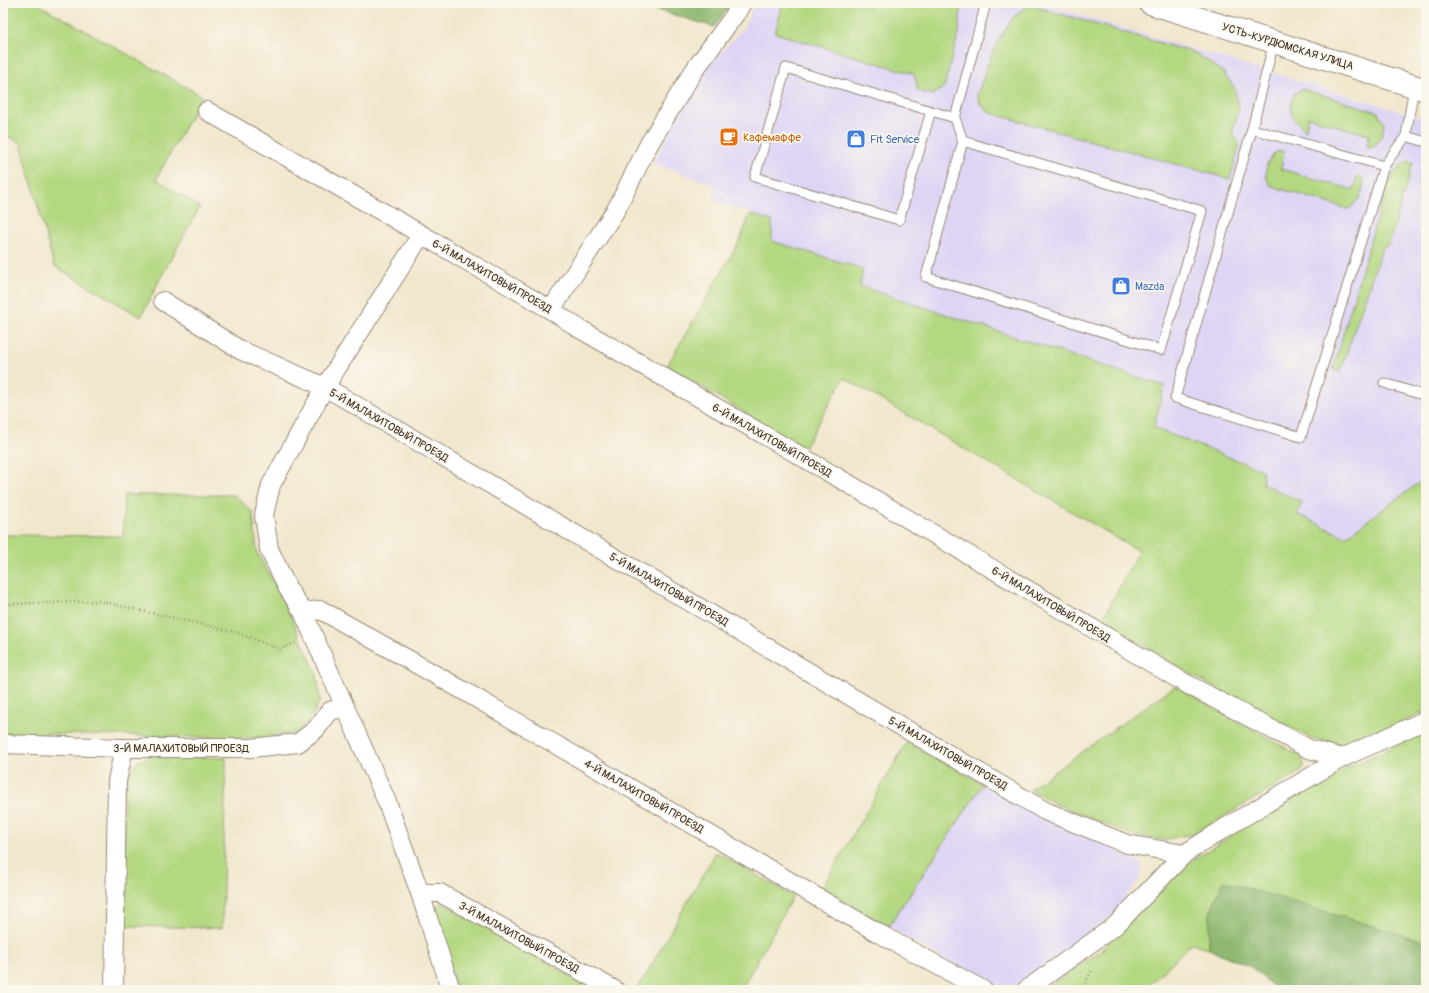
<svg xmlns="http://www.w3.org/2000/svg" width="1429" height="993" viewBox="0 0 1429 993" font-family="Pangolin,sans-serif">
	<style>
		.built { fill: #ded5f5 }
		.green { fill: #b3d881; stroke: #778150 }
		.forest { fill: #8eb86f; stroke: #647146 }
		.lines { fill: none; stroke-linecap: round; stroke-linejoin: round }
		.service-casing { stroke: #968876; stroke-width: 11 }
		.minor-casing { stroke: #968876; stroke-width: 20 }
		.primary-casing { stroke: #968876; stroke-width: 24 }
		.path { stroke: #968876; stroke-width: 2.5; stroke-dasharray: 1 3; stroke-linecap: butt }
		.service { stroke: #fff; stroke-width: 9 }
		.minor { stroke: #fff; stroke-width: 18 }
		.primary { stroke: #fff; stroke-width: 22 }
		.labels { text-anchor: middle; stroke-width: 3.5; stroke-linejoin: round; paint-order: stroke }
		.street-label { font-size: 11px; fill: #3b2a1e; stroke: #fbf7ec }
		.food-label { font-size: 11px; fill: #c56008; stroke: #fbf7ec; text-anchor: start }
		.shop-label { font-size: 11px; fill: #366cbe; stroke: #fbf7ec; text-anchor: start }
	</style>
	<rect width="100%" height="100%" fill="#fbf7ec"/>
	<filter id="ink" filterUnits="userSpaceOnUse"><feTurbulence type="fractalNoise" baseFrequency=".025" numOctaves="2"/><feDisplacementMap in="SourceGraphic" scale="8" xChannelSelector="R" yChannelSelector="G"/><feConvolveMatrix kernelMatrix="1 2 1 2 8 2 1 2 1" color-interpolation-filters="sRGB"/></filter>
	<filter id="wash" filterUnits="userSpaceOnUse"><feTurbulence type="fractalNoise" baseFrequency=".012" numOctaves="4" result="noise"/><feDisplacementMap in="SourceGraphic" scale="16" xChannelSelector="R" yChannelSelector="G"/><feGaussianBlur stdDeviation="0.9" result="paint"/><feColorMatrix in="noise" values="0 0 0 0 0 0 0 0 0 0 0 0 0 0 0 0 0 1.4 0 .05"/><feComposite in="paint" operator="in"/></filter>
	<g filter="url(#wash)">
		<rect width="100%" height="100%" fill="#f1e7cd"/>
		<g class="built">
			<path d="M755 3H1039L1426 119V478L1345 537 1297 514 1302 502 1263 484 1262 469 1154 428 1163 386 859 286 863 269 772 241V221L713 200 716 185 653 163 703 73 744 27Z"/>
			<path d="M983 784 1043 819 1125 853 1142 864 1141 877 1111 916 1021 983 1002 989 979 979 888 927Z"/>
		</g>
		<g class="green">
			<path d="M3 3H36L202 96 156 179 200 207 161 277 141 317 54 266 21 143 3 134Z"/>
			<path d="M783 3H961L959 32 944 87 933 95 918 91 914 74 775 33Z"/>
			<path d="M1029 5 1195 53 1222 71 1234 87 1239 108 1232 133 1240 144 1230 179 990 113 981 105 977 95 994 48 1014 16Z"/>
			<path d="M1302 89 1378 112 1384 123 1382 135 1375 146 1367 147 1369 135 1308 117 1306 130C1291 118 1288 113 1294 94Z"/>
			<path d="M1284 151 1281 169 1353 190 1358 175 1364 180C1363 193 1359 202 1348 209L1271 186 1266 177 1267 164 1275 152Z"/>
			<path d="M1408 161 1413 162 1389 244 1382 248 1340 372 1333 369 1387 184 1398 168Z"/>
			<path d="M750 214 772 221V241L863 269 860 286 1164 386 1154 428 1262 470 1263 484 1302 502 1297 514 1345 537 1426 478V711L1372 738 1341 744 1312 739 1195 677 1102 620 1139 551 844 378 804 448 667 366 740 240Z"/>
			<path d="M124 495H235L253 513 257 553 280 593 317 675 320 700 313 715 296 733 254 738 3 733V535L123 536Z"/>
			<path d="M1175 686 1302 757 1304 765 1299 773 1218 820 1192 834 1163 840 1132 835 1054 803 1030 789Z"/>
			<path d="M1426 732V942L1378 928 1210 913 1209 949 1192 943 1144 990H1043L1098 953 1190 862 1232 835 1346 768Z"/>
			<path d="M907 742 983 784 888 927 822 888Z"/>
			<path d="M149 756 226 758 222 928 124 926V784L129 772 137 762Z"/>
			<path d="M716 852 793 896 741 990H637Z"/>
			<path d="M442 903 596 990H457L432 914 436 906Z"/>
		</g>
		<g class="forest">
			<path d="M635 3H731L714 27Z"/>
			<path d="M1223 881 1426 942V990H1277L1251 967 1209 949 1210 913Z"/>
		</g>
	</g>
	<g filter="url(#ink)">
		<g class="lines">
			<g class="service-casing">
				<g id="service">
					<path d="M1274 42 1252 129 1175 398 1301 437 1384 166 1406 136 1414 86"/>
					<path d="M931 111 899 220 755 177 786 68 955 118"/>
					<path d="M1252 129 1384 166"/>
					<path d="M1406 136 1426 142"/>
					<path d="M963 141 1202 211 1161 350 926 277 963 141 955 118 986 3"/>
					<path d="M1384 383 1426 396"/>
				</g>
			</g>
			<g class="minor-casing">
				<g id="minor">
					<path d="M207 111 400 222 551 310 580 329 849 484 1185 683 1309 749 1342 758"/>
					<path d="M421 235 325 387 271 485 264 515 269 549 287 587 303 612 387 802 420 893 451 990"/>
					<path d="M163 301 240 350 325 387 1045 811 1127 844 1184 854"/>
					<path d="M551 310 617 208 649 144 693 72 736 13 742 3"/>
					<path d="M303 612 321 610 464 691 880 934 983 990"/>
					<path d="M3 744 124 748H251L298 743 316 729 330 711 345 707"/>
					<path d="M420 893H440L615 990"/>
					<path d="M114 990 117 781 124 748"/>
					<path d="M1026 990 1116 925 1184 854 1225 828 1342 758 1426 720"/>
				</g>
			</g>
			<g class="primary-casing">
				<path id="primary" d="M1150 3 1426 90"/>
			</g>
			<g class="path">
				<path d="M3 601 8 604 99 601 235 632 280 649 295 643"/>
				<path d="M1082 990 1092 970"/>
			</g>
			<use href="#service" class="service"/>
			<use href="#minor" class="minor"/>
			<use href="#primary" class="primary"/>
		</g>
	</g>
	<defs>
		<g id="cafe-square" transform="scale(1)"><rect x="-9" y="-9" width="18" height="18" rx="4" fill="#e8710a" stroke="#fbf7ec"/><path d="M-5.5-4.5H6V0H3Q3 3.5 0 3.5H-2.5Q-5.5 3.5-5.5 0ZM3-3.2v2h1.7v-2ZM-6 4.5H4V6H-6Z" fill="#fff"/></g>
		<g id="shop-square" transform="scale(1)"><rect x="-9" y="-9" width="18" height="18" rx="4" fill="#3f7fe0" stroke="#fbf7ec"/><path d="M-5-2.5h2.3a2.7 3.5 0 0 1 5.4 0H5L5.5 6h-11ZM-1.5-2.5h3a1.5 2.3 0 0 0-3 0Z" fill="#fff"/></g>
	</defs>
	<g fill-rule="evenodd">
		<use href="#cafe-square" x="729" y="137"/>
		<use href="#shop-square" x="856" y="139"/>
		<use href="#shop-square" x="1121" y="286"/>
	</g>
	<g class="labels">
		<g class="street-label">
			<text transform="translate(1288 46) rotate(17)" y="4">УСТЬ-КУРДЮМСКАЯ УЛИЦА</text>
			<text transform="translate(492 276) rotate(30)" y="4">6-Й МАЛАХИТОВЫЙ ПРОЕЗД</text>
			<text transform="translate(389 425) rotate(30)" y="4">5-Й МАЛАХИТОВЫЙ ПРОЕЗД</text>
			<text transform="translate(772 440) rotate(30)" y="4">6-Й МАЛАХИТОВЫЙ ПРОЕЗД</text>
			<text transform="translate(669 589) rotate(30)" y="4">5-Й МАЛАХИТОВЫЙ ПРОЕЗД</text>
			<text transform="translate(1051 604) rotate(31)" y="4">6-Й МАЛАХИТОВЫЙ ПРОЕЗД</text>
			<text x="181" y="752">3-Й МАЛАХИТОВЫЙ ПРОЕЗД</text>
			<text transform="translate(948 753) rotate(30)" y="4">5-Й МАЛАХИТОВЫЙ ПРОЕЗД</text>
			<text transform="translate(644 796) rotate(30)" y="4">4-Й МАЛАХИТОВЫЙ ПРОЕЗД</text>
			<text transform="translate(519 937) rotate(29)" y="4">3-Й МАЛАХИТОВЫЙ ПРОЕЗД</text>
		</g>
		<g class="food-label">
			<text x="743" y="141">Кафемаффе</text>
		</g>
		<g class="shop-label">
			<text x="870" y="143">Fit Service</text>
			<text x="1135" y="290">Mazda</text>
		</g>
	</g>
	<rect width="1429" height="993" fill="none" stroke="#fbf7ec" stroke-width="16"/>
</svg>
